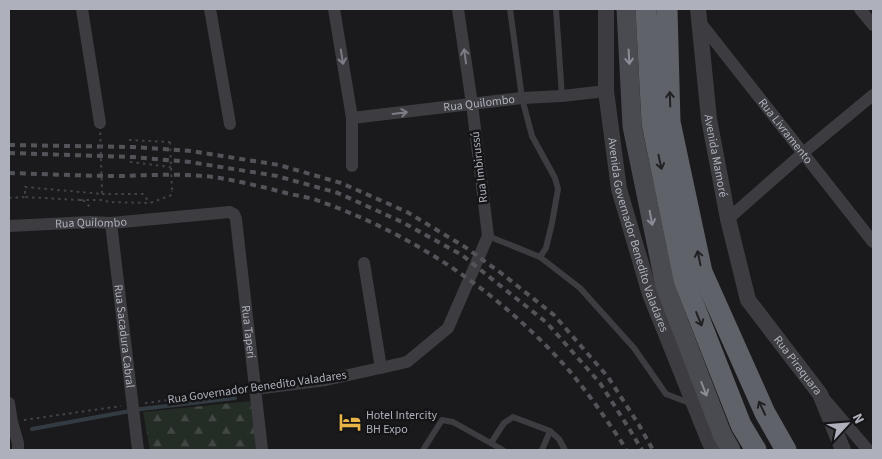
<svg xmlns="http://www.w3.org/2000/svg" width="882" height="459" viewBox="0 0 882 459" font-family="'Source Sans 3',sans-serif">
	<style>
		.forest { fill: url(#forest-firs) }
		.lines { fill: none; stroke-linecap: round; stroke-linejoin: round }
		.stream { stroke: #333b42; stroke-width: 4 }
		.path { stroke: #424348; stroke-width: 2; stroke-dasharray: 2.5 4; stroke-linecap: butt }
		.service { stroke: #3c3c41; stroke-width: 6 }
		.minor { stroke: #3c3c41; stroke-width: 12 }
		.tertiary { stroke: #3c3c41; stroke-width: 16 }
		.secondary { stroke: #4a4b51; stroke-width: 19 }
		.trunk { stroke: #606269; stroke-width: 21 }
		.rail { stroke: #53545a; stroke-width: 4; stroke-dasharray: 6 5; stroke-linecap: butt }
		.path-bridge { stroke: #424348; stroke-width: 2; stroke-dasharray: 2.5 4; stroke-linecap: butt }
		.oneway { stroke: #7b7c84 }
		.oneway2 { stroke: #8b8d96 }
		.oneway3 { stroke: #202123 }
		.labels { text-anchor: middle; stroke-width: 5; stroke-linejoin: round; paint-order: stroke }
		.street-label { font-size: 12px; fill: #aeb1bb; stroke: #151517 }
		.poi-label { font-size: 12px; fill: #aeb1bb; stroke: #151517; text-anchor: start }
	</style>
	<defs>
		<pattern id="forest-firs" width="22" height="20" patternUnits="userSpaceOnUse" patternTransform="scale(1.25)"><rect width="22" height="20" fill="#242c26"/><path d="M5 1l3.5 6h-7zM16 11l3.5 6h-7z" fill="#414844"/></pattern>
	</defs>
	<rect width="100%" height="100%" fill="#1a1a1c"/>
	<path class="forest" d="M252 401 256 450H150L143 412Z"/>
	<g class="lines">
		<path class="stream" d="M32 429 141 409 235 398"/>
		<g class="path">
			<path d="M129 140 170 142"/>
			<path d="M130 162 171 167"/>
			<path d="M102 194H143L150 203"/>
			<path d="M9 198 25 197"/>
			<path d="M80 200H105L108 202 150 203 172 195V191"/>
			<path d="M83 200 92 209"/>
			<path d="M145 403 242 391"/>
			<path d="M24 420 121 406"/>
		</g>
		<g class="service">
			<path d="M510 9 522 98 532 136 555 178 558 189 552 223 546 248 540 257"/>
			<path d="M556 9 562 96"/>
			<path d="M488 236 540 257 580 288 634 348 666 394 692 404"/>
			<path d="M491 443 504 423 513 417 550 431 559 439 565 450"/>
			<path d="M423 450 442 420 453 422 503 450"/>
			<path d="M542 450 550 431"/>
		</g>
		<g class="minor">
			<path d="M82 9 100 123"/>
			<path d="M210 9 230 124"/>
			<path d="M334 9 352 118V166"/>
			<path d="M860 9 873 25"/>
			<path id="s1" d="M699 21 873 242"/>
			<path id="s2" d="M352 118 522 98 562 96 606 91"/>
			<path d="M728 219 803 153 873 95"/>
			<path id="s3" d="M111 223 138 450"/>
			<path id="s4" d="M9 226 90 222 111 223 230 212 234 214 236 219 262 450"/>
			<path d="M364 263 381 368"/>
			<path d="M255 389 326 380 407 362 448 328 488 236 472 104 458 9"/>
			<path d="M826 401 868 450"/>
			<path d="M9 403 12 422 18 443V450"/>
		</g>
		<g class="tertiary">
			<path id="s5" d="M606 9V91L619 189 650 294 709 441 714 450"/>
			<path id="s6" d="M698 9 709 119 728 219 748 300 820 394 843 450"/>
		</g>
		<path class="secondary" d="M626 9 632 126 665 286 722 434 731 450"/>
		<g class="trunk">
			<path d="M646 9 652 123 684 280 741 425 756 450"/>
			<path d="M667 9 670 122 702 272 765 413 786 450"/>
		</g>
		<g class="rail">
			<path d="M9 145 132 147 191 151 279 165 341 183 407 212 465 247 501 273 554 315 608 377 639 425 653 450"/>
			<path d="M9 153 132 157 190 162 277 176 338 193 402 222 462 255 547 323 600 383 630 430 642 450"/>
			<path d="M9 173C46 174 84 176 122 176 154 175 188 173 220 178 242 182 264 187 286 193 297 196 309 197 319 201 415 235 499 292 567 368 583 387 598 407 612 428 617 435 622 442 626 450"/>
		</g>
		<g class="path-bridge">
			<path d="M170 142 172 191"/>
			<path d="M80 200 25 197V187L102 194 100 123"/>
		</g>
	</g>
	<defs><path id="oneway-shaft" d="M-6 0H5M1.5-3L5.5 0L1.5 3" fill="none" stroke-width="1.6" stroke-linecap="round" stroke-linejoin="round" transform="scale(1.25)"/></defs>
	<g class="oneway">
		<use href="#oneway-shaft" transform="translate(465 56) rotate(-98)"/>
		<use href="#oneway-shaft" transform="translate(342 57) rotate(81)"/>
		<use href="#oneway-shaft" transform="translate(400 113) rotate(-7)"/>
	</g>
	<g class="oneway2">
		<use href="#oneway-shaft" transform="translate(629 57) rotate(87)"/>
		<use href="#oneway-shaft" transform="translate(651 218) rotate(79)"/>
		<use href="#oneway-shaft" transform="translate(704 389) rotate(69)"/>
	</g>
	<g class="oneway3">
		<use href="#oneway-shaft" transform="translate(670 99) rotate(-92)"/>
		<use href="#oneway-shaft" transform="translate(660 162) rotate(78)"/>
		<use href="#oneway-shaft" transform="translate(699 258) rotate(-102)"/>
		<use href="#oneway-shaft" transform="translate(699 319) rotate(68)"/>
		<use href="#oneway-shaft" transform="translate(762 408) rotate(-115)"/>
	</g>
	<defs>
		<g id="hotel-bare" transform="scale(1.725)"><path d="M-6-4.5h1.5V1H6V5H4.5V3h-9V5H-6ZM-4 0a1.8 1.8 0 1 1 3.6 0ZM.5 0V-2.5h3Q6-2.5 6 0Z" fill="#e8b647" stroke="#151517" stroke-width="2.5" paint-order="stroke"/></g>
	</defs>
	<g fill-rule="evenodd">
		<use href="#hotel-bare" x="350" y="422"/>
	</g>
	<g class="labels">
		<g class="street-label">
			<text dy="4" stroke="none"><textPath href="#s2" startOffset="128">Rua Quilombo</textPath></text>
			<text dy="4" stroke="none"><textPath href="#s1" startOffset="140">Rua Livramento</textPath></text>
			<text dy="4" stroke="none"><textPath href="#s6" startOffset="148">Avenida Mamoré</textPath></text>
			<text transform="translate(479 167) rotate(-97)" y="4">Rua Imbirussú</text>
			<text dy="4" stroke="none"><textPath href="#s4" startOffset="82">Rua Quilombo</textPath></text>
			<text dy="4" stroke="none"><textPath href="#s5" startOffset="230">Avenida Governador Benedito Valadares</textPath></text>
			<text dy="4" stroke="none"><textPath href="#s4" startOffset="345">Rua Taperi</textPath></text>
			<text dy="4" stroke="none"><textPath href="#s3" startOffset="114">Rua Sacadura Cabral</textPath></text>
			<text dy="4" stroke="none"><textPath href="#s6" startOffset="378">Rua Piraquara</textPath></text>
			<text transform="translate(257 387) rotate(-8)" y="4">Rua Governador Benedito Valadares</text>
		</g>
		<g class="poi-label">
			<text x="366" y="419">Hotel Intercity<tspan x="366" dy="14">BH Expo</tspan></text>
		</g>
	</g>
	<rect width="882" height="459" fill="none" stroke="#aeb1bb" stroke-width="20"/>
	<g transform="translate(847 424) rotate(64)" stroke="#151517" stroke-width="4" paint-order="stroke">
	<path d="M0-4L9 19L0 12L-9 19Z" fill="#aeb1bb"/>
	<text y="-8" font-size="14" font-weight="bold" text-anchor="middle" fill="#aeb1bb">N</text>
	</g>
</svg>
